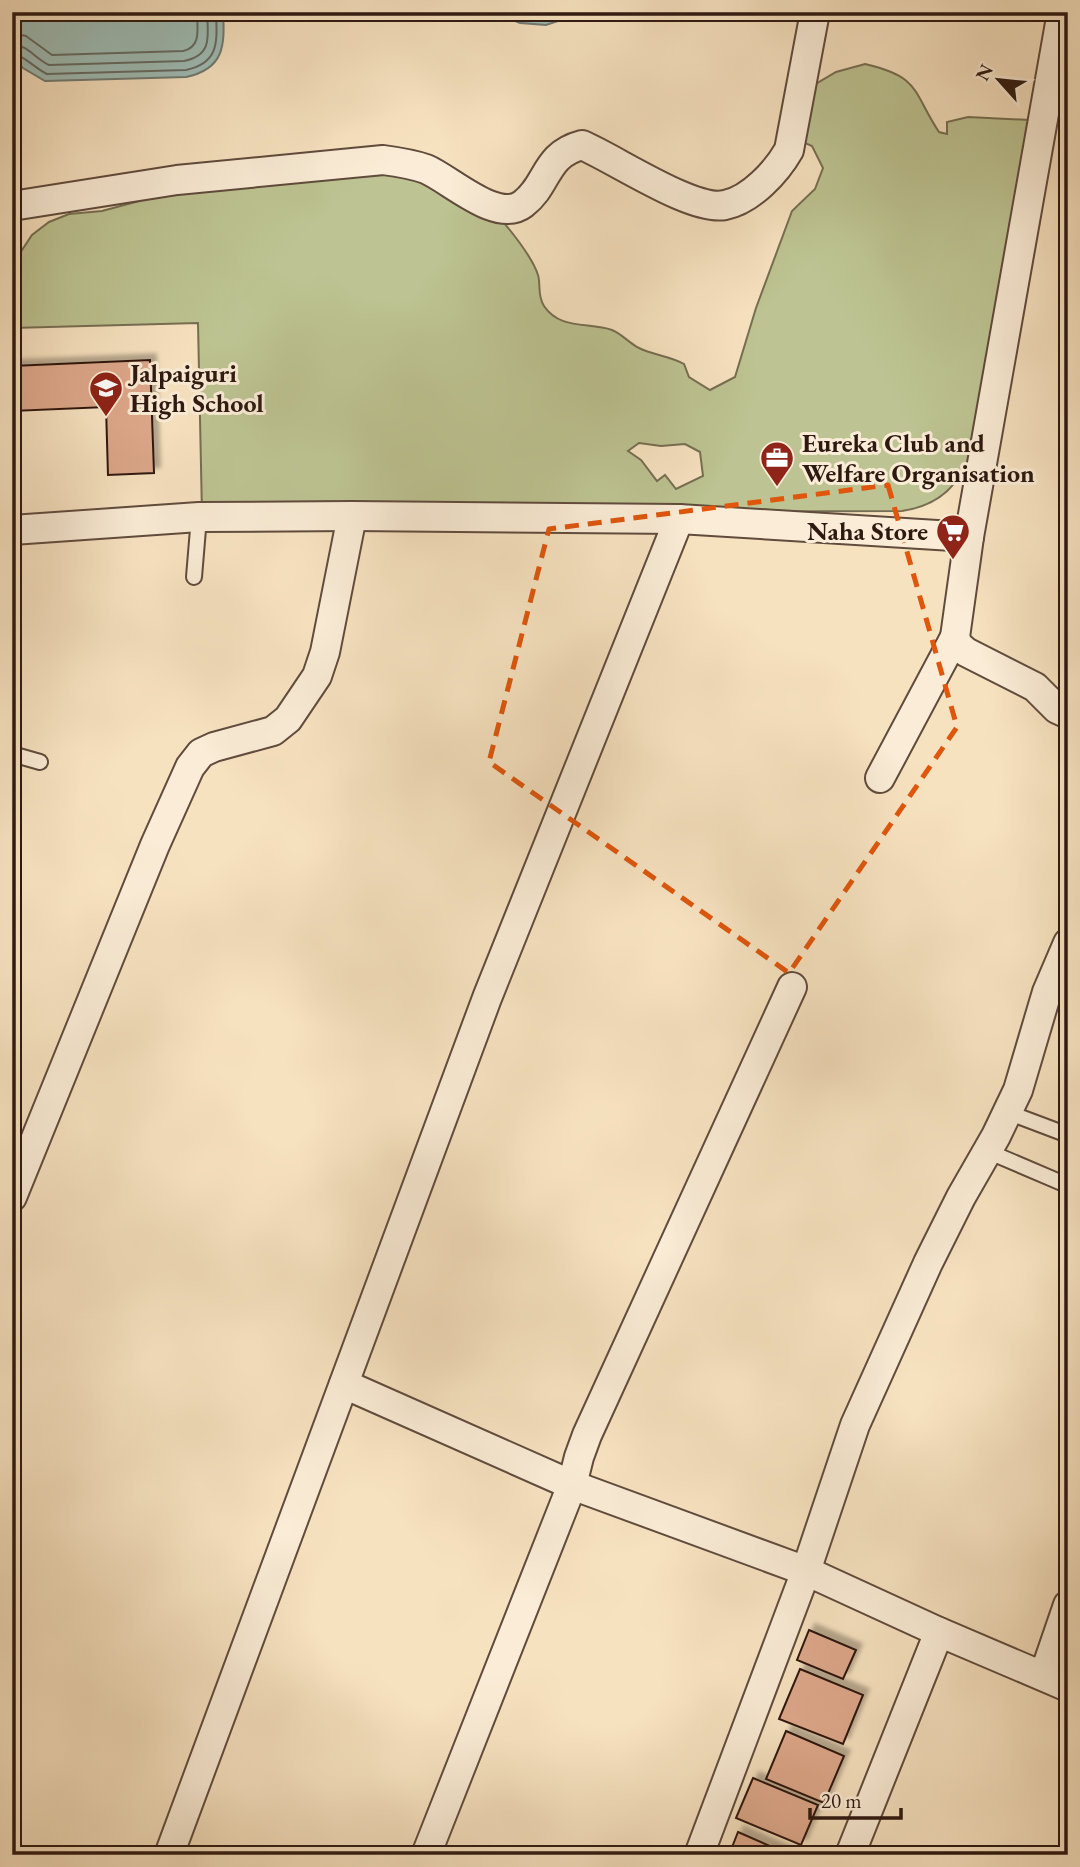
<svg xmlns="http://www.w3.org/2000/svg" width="1080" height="1867" viewBox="0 0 1080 1867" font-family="'EB Garamond',serif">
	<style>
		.green { fill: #bdc392; stroke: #766e52; stroke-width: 2; fill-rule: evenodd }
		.water { fill: #9ebdb6; stroke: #717b74; stroke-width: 2 }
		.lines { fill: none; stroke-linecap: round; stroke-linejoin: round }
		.shore { stroke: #666b64; stroke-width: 2 }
		.building { fill: #dda88b; stroke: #2e1911; stroke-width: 2; filter: url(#shadow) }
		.lane-casing { stroke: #604b3d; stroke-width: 18 }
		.street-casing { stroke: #604b3d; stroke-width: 32 }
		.lane { stroke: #faecd6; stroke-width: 14 }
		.street { stroke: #faecd6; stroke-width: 28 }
		.marked { fill: none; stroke: #df560c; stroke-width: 5; stroke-dasharray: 14 9; stroke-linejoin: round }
		.labels { text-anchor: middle; stroke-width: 6; stroke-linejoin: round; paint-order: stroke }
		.poi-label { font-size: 26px; font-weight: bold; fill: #2e1911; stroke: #faecd6; text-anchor: start }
	</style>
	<defs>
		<filter id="shadow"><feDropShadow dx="6" dy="-6" stdDeviation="2" flood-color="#0004"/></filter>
	</defs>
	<rect width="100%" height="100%" fill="#f7e2c0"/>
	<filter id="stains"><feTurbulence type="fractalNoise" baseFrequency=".00286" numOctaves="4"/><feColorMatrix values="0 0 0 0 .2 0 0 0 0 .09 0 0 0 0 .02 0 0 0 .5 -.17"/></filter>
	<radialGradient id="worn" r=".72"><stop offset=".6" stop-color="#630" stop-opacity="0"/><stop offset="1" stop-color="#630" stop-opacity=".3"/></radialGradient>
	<path class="green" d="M865 64C921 77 912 91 939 132L947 134V122L968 117 1029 120 973 449C959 485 941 505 902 511L202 514 198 323 12 328V265L32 235 49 222 69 214 102 211 165 194 388 167 499 217C511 231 532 256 538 275 541 285 537 295 544 306 560 330 588 322 612 330 622 334 629 343 639 348 653 355 670 356 684 364L689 377 710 390 735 377 756 308 792 211 815 189 823 168 812 146 798 140 809 88 836 72ZM639 443 661 446 685 444 700 452 703 476 676 489 665 475 657 481 641 460 628 451Z"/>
	<g class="water">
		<path d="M12 12H223C225 46 224 69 186 77L45 81 23 68 12 57Z"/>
		<path d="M494 12H585L546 25 520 23Z"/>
	</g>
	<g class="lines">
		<g class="shore">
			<path d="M12 33 26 36 52 55 183 51C202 47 197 28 197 12"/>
			<path d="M12 44C27 45 36 59 49 65L184 61C213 55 208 36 207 12"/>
			<path d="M12 53C22 54 36 69 47 74L186 70C220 63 217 41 216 12"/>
		</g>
	</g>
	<g class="building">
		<path d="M150 360 154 473 108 475 106 407 12 411V366Z"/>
		<path d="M809 1630 856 1650 843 1679 797 1660Z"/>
		<path d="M800 1669 863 1695 843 1744 779 1719Z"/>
		<path d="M786 1731 844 1756 824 1803 766 1779Z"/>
		<path d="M753 1778 818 1805 801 1845 736 1818Z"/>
		<path d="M738 1832 790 1855H729Z"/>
	</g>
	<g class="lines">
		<g class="lane-casing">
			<g id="lane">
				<path d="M194 577 199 517"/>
				<path d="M12 754 40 762"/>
				<path d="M1007 1112 1068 1135"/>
				<path d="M987 1151 1062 1183"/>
			</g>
		</g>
		<g class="street-casing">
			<g id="street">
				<path d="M1062 12 969 537 955 637 958 645 966 652 1035 687 1057 709 1068 714"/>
				<path d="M12 206 177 180 383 160C398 162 412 164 426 169 450 179 497 224 523 204 549 184 544 155 582 145 615 159 693 212 725 205 751 200 777 171 789 150L815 12"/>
				<path d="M12 530 199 517 352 516 679 519"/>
				<path d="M880 778 955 637"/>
				<path d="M12 1197 155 845 190 767 201 753 214 747 273 731 288 719 317 676 325 652 352 516"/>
				<path d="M344 1384 572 1485 806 1571 939 1632 1068 1687"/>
				<path d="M1044 1675 1068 1605"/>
				<path d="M169 1855 487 998 679 519 969 537"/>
				<path d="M426 1855 572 1485 579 1457 587 1435 792 987"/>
				<path d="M699 1855 806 1571 855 1425 928 1263 961 1197 996 1136 1018 1090 1047 992 1068 943"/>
				<path d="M850 1855 939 1632"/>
			</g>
		</g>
		<use href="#lane" class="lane"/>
		<use href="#street" class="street"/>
	</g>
	<path class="marked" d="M888 485 957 727 789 973 489 762 549 529Z"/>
	<defs>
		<g id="school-pin" transform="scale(1.75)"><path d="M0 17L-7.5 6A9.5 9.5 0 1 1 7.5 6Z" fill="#8f2418" stroke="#faecd6"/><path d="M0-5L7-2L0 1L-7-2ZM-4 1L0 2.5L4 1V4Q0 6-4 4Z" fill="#fff"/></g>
		<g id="office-pin" transform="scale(1.75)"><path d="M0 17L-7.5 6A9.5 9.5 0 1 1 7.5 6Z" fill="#8f2418" stroke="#faecd6"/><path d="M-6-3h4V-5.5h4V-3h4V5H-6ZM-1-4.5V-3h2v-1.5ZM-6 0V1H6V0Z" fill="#fff"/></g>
		<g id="supermarket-pin" transform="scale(1.75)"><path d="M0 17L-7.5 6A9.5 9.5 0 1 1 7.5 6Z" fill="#8f2418" stroke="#faecd6"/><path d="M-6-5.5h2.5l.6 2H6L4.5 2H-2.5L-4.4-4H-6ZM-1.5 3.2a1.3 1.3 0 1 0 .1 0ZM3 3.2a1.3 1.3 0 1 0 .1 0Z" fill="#fff"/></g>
	</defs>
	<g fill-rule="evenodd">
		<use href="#school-pin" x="106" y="388"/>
		<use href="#office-pin" x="777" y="458"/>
		<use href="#supermarket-pin" x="953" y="531"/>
	</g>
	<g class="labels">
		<g class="poi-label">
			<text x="130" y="382">Jalpaiguri<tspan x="130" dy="30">High School</tspan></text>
			<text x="802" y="452">Eureka Club and<tspan x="802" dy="30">Welfare Organisation</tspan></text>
			<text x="928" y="540" text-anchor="end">Naha Store</text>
		</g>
	</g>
	<rect width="1080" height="1867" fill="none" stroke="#f7e2c0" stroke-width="42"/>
	<rect x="14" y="14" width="1052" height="1839" fill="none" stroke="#2e1911" stroke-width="3.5"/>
	<rect x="21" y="21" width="1038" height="1825" fill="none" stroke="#2e1911" stroke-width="2"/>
	<g transform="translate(999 80) rotate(297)" stroke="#faecd6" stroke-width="5" paint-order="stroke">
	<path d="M0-5L12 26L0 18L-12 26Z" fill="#2e1911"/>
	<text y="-10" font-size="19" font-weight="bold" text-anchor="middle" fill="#2e1911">N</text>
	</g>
	<path d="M810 1808v10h91v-10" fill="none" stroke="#2e1911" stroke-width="3.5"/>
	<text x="821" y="1808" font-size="21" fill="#2e1911" stroke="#faecd6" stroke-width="5" paint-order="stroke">20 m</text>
	<rect width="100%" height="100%" filter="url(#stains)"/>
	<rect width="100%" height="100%" fill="url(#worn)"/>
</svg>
